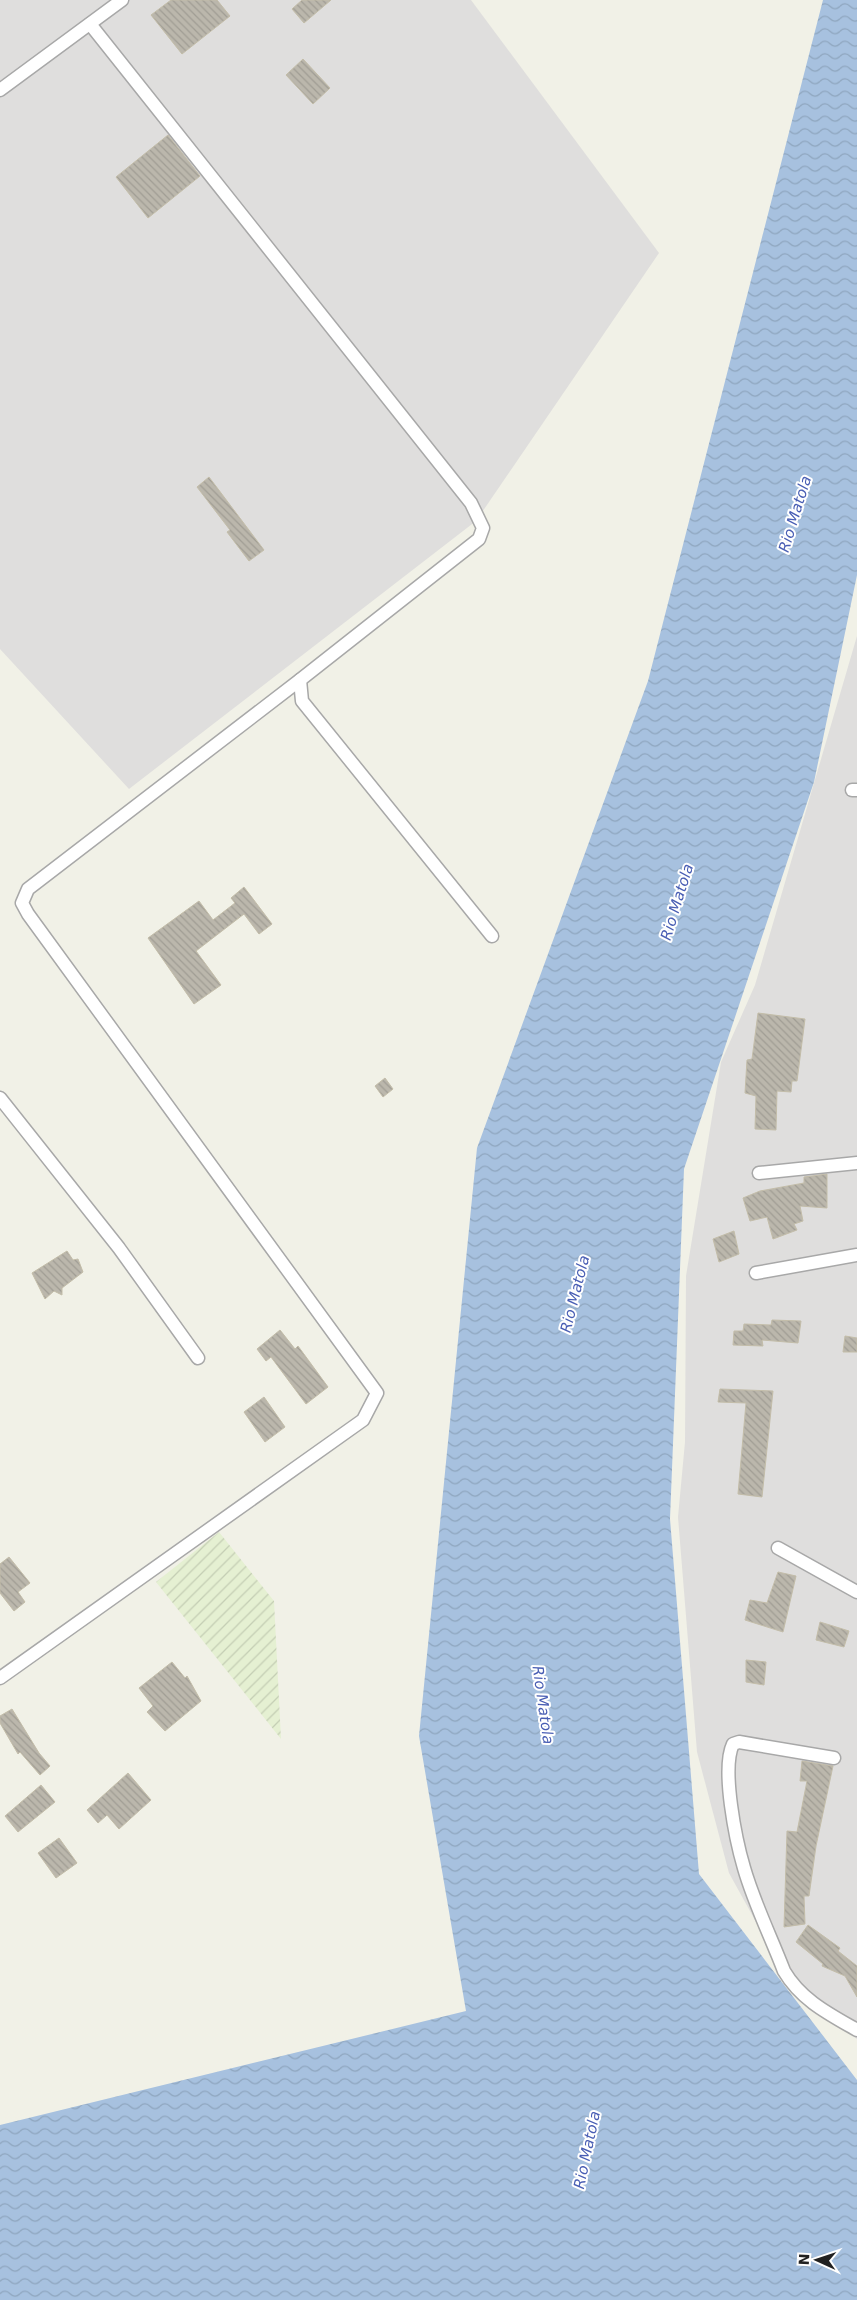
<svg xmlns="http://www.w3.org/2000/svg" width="857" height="2300" viewBox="0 0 857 2300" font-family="'DejaVu Sans',sans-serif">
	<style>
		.residential { fill: #dfdedd }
		.farmland { fill: url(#farmland-furrows) }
		.water { fill: url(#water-waves) }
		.building { fill: url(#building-back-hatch); stroke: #c3bda9 }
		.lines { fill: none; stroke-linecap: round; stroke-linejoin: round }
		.street-casing { stroke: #a8a8a8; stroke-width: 15 }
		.street { stroke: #fff; stroke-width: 12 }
		.labels { text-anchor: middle; stroke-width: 4; stroke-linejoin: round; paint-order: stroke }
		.water-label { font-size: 15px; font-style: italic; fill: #495eb4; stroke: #fff }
	</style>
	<defs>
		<pattern id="farmland-furrows" width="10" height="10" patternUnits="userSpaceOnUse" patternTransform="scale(1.25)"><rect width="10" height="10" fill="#e5f0d2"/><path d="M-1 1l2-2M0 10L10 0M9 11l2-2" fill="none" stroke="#c4ceb4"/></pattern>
		<pattern id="water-waves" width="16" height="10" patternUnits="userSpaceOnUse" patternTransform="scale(1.25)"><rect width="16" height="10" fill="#a7c1df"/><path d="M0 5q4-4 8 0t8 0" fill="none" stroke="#8fa6bf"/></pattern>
		<pattern id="building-back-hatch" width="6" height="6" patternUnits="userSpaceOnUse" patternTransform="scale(1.25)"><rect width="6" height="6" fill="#bbb7ac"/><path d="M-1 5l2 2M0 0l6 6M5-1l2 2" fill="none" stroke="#a09d94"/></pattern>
	</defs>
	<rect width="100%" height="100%" fill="#f1f1e7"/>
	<g class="residential">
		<path d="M0 0H471L659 253 476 521 129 789 0 649Z"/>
		<path d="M857 636V2039L794 1991 729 1873 697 1752 678 1517 685 1442 686 1276 721 1062 755 985Z"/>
	</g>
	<path class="farmland" d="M219 1532 274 1601 281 1739 156 1582Z"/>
	<path class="water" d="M823 0H857V575L814 782 684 1169 670 1519 699 1874 857 2080V2300H0V2125L466 2011 419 1736 477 1148 648 681Z"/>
	<g class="building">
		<path d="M171 0H217L230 16 182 54 151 15Z"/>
		<path d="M302 0H331L304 23 292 9Z"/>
		<path d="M303 59 330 88 313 104 286 75Z"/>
		<path d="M168 135 200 176 148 218 116 177Z"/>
		<path d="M209 477 264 550 249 561 227 532 230 530 197 487Z"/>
		<path d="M244 887 272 924 259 934 244 914 196 951 221 985 194 1004 148 938 199 901 213 920 235 903 231 898Z"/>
		<path d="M758 1013 805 1019 797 1081H792L791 1092 777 1091 776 1130 755 1129 756 1096 745 1093 747 1060 752 1059Z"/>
		<path d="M385 1078 393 1089 383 1097 375 1086Z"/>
		<path d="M827 1174V1208L800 1206 803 1221 794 1224 797 1230 773 1239 767 1217 750 1221 743 1198 760 1191 804 1183V1177Z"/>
		<path d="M734 1231 739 1254 719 1262 713 1239Z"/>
		<path d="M67 1251 73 1260 78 1259 83 1272 62 1288V1295L54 1291 45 1299 32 1273Z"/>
		<path d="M772 1320 801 1321 798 1343 762 1340 763 1346 733 1345 734 1331H743L744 1324 771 1325Z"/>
		<path d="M280 1330 295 1349 298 1346 328 1387 306 1404 271 1357 266 1361 257 1349Z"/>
		<path d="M845 1336 857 1338V1352H843Z"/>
		<path d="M720 1389 773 1391 762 1497 738 1494 746 1403 718 1402Z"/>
		<path d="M264 1397 285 1427 265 1442 244 1412Z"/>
		<path d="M9 1557 30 1583 18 1592 25 1602 14 1611 0 1593V1564Z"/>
		<path d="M778 1572 796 1576 783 1632 745 1620 750 1600 767 1603Z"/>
		<path d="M820 1622 849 1631 844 1647 816 1640Z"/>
		<path d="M746 1660 766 1662 764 1685 746 1682Z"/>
		<path d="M172 1662 185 1678 187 1676 201 1701 165 1731 147 1712 153 1706 139 1688Z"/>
		<path d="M12 1709 39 1753 50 1766 40 1775 20 1752 18 1754 0 1723V1716Z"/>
		<path d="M802 1761 833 1766 816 1846 809 1896H804L805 1924 784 1927 787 1831 797 1832 807 1781H800Z"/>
		<path d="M128 1773 151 1800 119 1829 107 1815 98 1823 87 1810Z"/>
		<path d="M41 1785 55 1802 18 1832 5 1816Z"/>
		<path d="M59 1838 77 1863 56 1878 38 1853Z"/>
		<path d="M808 1925 840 1948 838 1951 857 1966V1997L845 1976 822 1966 823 1964 796 1942Z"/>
	</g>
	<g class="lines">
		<g class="street-casing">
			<g id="street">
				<path d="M0 90 122 0"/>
				<path d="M300 680 302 701 492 936"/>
				<path d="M852 790H857"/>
				<path d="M0 1098 119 1248 198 1358"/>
				<path d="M759 1173 857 1163"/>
				<path d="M756 1273 857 1255"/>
				<path d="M778 1548 857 1592"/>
				<path d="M0 1678 363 1420 377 1393 28 914 22 903 28 889 300 680 479 539 483 528 471 503 90 24"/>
				<path d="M834 1758 739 1742 733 1744C721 1769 736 1841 744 1868 754 1903 771 1937 784 1971 801 2000 829 2014 857 2030"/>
			</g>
		</g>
		<use href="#street" class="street"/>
	</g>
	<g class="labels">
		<g class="water-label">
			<text transform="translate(795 514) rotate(-73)" y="5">Rio Matola</text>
			<text transform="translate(677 902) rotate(-73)" y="5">Rio Matola</text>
			<text transform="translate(575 1294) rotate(-76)" y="5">Rio Matola</text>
			<text transform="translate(543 1705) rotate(82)" y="5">Rio Matola</text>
			<text transform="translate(587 2150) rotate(-78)" y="5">Rio Matola</text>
		</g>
	</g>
	<g transform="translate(817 2260) rotate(273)" stroke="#ffffff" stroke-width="4" paint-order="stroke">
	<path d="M0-4L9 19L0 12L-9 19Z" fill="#212121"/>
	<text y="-8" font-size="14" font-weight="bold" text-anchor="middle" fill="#212121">N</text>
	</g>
</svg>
